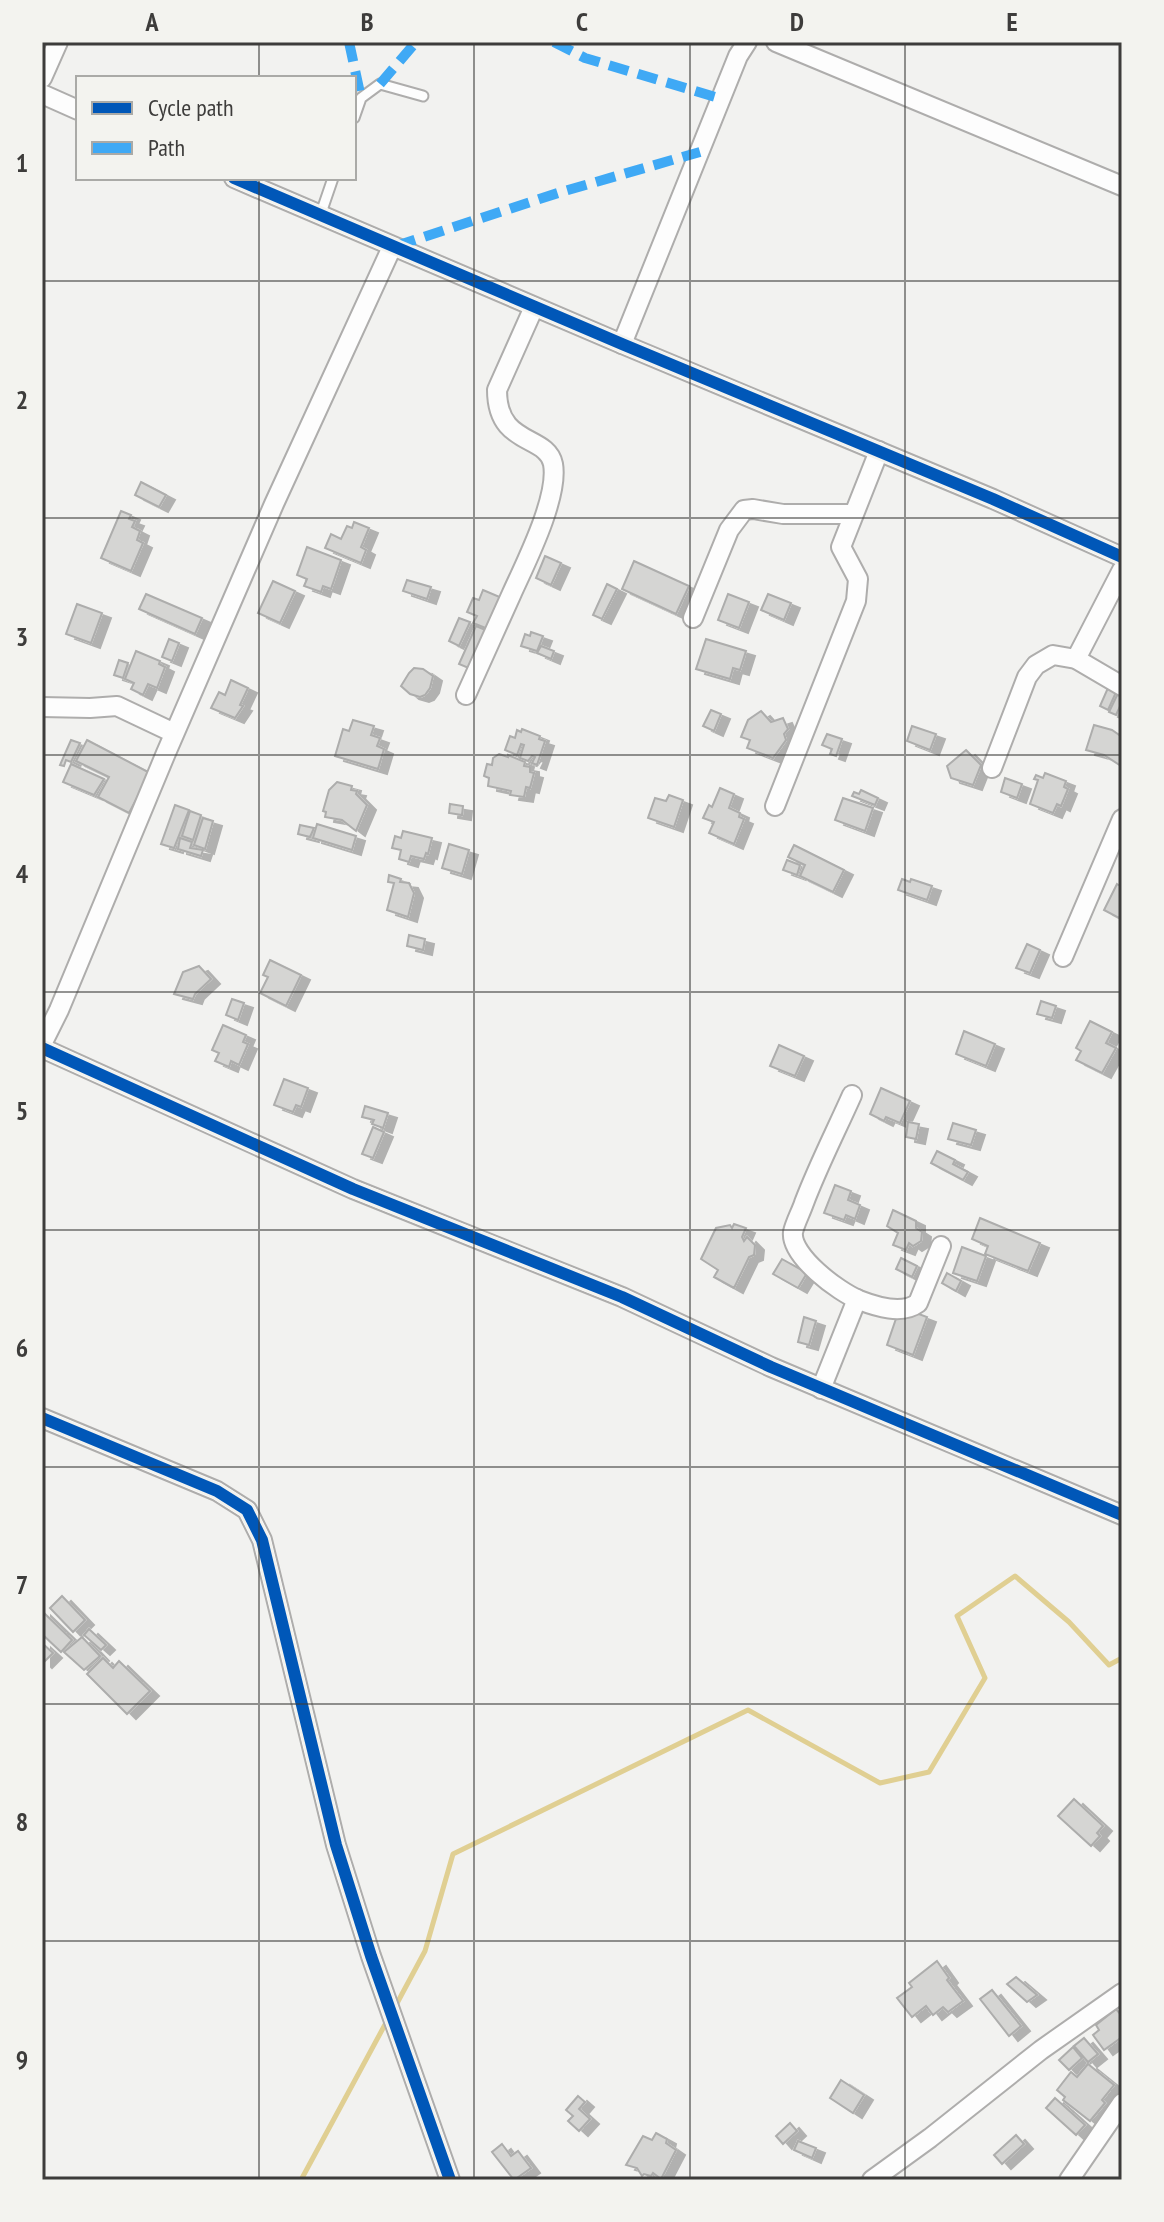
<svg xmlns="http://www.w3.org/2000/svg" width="1164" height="2222" viewBox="0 0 1164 2222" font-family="'PT Sans Narrow',sans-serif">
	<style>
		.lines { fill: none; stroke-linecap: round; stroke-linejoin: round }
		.stream { stroke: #e0cf92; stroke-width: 5 }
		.building { fill: #d5d5d3; stroke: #adadac; stroke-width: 2; filter: url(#shadow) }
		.lane-casing { stroke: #aeadac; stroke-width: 13 }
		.street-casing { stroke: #aeadac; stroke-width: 22 }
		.lane { stroke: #fdfdfd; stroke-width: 9 }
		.street { stroke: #fdfdfd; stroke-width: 18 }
		.quiet { stroke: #3fa9f5; stroke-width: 10; stroke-dasharray: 20 10; stroke-linecap: butt }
		.cycleway-casing { stroke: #f3f3ef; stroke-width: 17 }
		.cycleway { stroke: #0057b8; stroke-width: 12 }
		.grid { fill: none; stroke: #3d3c3b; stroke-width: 2; stroke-opacity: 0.55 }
		.neatline { fill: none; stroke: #3d3c3b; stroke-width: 3 }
		.grid-label { font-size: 26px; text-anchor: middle; font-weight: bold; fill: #3d3c3b }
	</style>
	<defs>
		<filter id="shadow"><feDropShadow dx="9" dy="5" stdDeviation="0" flood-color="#0004"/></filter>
	</defs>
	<rect width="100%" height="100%" fill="#f2f2f0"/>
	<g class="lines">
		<g class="stream">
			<path d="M395 2007 425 1951 453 1854 748 1710 880 1783 929 1772 985 1678 957 1616 1015 1576 1069 1622 1109 1665 1122 1658"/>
			<path d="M301 2180 388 2019"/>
		</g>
	</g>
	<g class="building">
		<path d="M141 482 166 495 159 507 135 495Z"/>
		<path d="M121 511 131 515 129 519 135 521 132 527 140 531 137 540 143 543 131 571 101 558Z"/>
		<path d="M354 522 369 528 361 547 366 550 361 563 325 548 331 534 341 539 347 526 352 528Z"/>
		<path d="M307 547 341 560 331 589 323 586 321 592 304 586 307 579 297 575Z"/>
		<path d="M545 556 561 563 551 585 536 578Z"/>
		<path d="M634 561 689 586 676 614 622 589Z"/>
		<path d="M407 580 431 587 427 599 403 591Z"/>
		<path d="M273 581 295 591 280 623 258 613Z"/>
		<path d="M607 584 617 589 602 619 593 615Z"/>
		<path d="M483 590 502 598 488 629 473 623 477 616 467 612 473 598 479 600Z"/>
		<path d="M146 594 202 618 195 634 139 609Z"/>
		<path d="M728 594 749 602 739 628 718 620Z"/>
		<path d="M768 594 791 603 784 620 761 610Z"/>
		<path d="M77 604 102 613 91 643 66 634Z"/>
		<path d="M459 618 470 622 459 646 449 641Z"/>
		<path d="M476 626 488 631 471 669 459 664Z"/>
		<path d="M531 632 543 636 537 651 521 646 525 634 530 636Z"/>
		<path d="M169 639 179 643 172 661 162 657Z"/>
		<path d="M706 639 746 651 740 670 733 668 730 679 696 669Z"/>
		<path d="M541 646 554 651 551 659 537 653Z"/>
		<path d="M136 651 160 661 159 664 165 667 157 688 148 684 143 695 131 689 134 683 125 679Z"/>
		<path d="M119 660 128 663 123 678 114 675Z"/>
		<path d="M414 668 423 669 433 676 430 688 425 695 420 697 410 694 401 686 409 673Z"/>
		<path d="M1115 672 1122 674V679L1108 710 1100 706Z"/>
		<path d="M231 680 248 688 240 705 243 706 235 718 211 708 219 692 225 695Z"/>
		<path d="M1122 685V702L1116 715 1109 712Z"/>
		<path d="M711 710 721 714 714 731 703 726Z"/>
		<path d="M761 711 771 722 783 718 788 729 784 734 786 740 773 758 747 748 750 740 741 737 748 720Z"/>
		<path d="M353 720 374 726 371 735 380 738 377 746 384 749 378 769 335 756 343 729 349 731Z"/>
		<path d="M1094 725 1112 730 1122 737 1121 766 1104 755 1086 750Z"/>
		<path d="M912 726 936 734 930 750 907 741Z"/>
		<path d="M522 729 540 736 539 739 545 741 537 765 532 763 535 757 532 756 528 761 520 758 524 745 521 744 517 755 505 750 510 736 515 738 517 730 521 732Z"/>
		<path d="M827 734 842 739 836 756 830 754 832 749 822 745Z"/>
		<path d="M71 740 80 743 71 762 66 760 64 766 60 765Z"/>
		<path d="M87 740 150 773 129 813 98 797 109 777 76 761Z"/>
		<path d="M966 750 981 765 973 785 951 778 947 766Z"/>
		<path d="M499 754 508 757V755L525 762 524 766 530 767V772L534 773 530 788 526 787 524 797 510 795 511 791 488 786 489 778 484 776 487 764 492 765 493 758Z"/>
		<path d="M71 764 104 779 94 795 63 782Z"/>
		<path d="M1045 773 1066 781 1064 787 1068 789 1061 806 1057 804 1053 813 1030 804 1038 780 1034 779 1036 775 1043 778Z"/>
		<path d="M1005 778 1022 784 1017 798 1001 792Z"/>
		<path d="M337 782 352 786 351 790 357 791 356 794 367 805 356 831 342 820 325 817 326 812 323 811 329 790Z"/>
		<path d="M720 788 734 794 729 808 740 813 739 817 744 819 734 844 709 833 714 822 703 818 709 805 712 807Z"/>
		<path d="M861 790 878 798 875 805 852 796 854 792 859 794Z"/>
		<path d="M669 795 683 800 674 827 648 818 655 798 666 801Z"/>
		<path d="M843 798 873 808 865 831 835 820Z"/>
		<path d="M450 804 463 806 462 815 449 813Z"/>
		<path d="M175 805 189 810 174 848 161 844Z"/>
		<path d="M190 811 201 815 193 840 182 836Z"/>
		<path d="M203 818 213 821 205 849 194 845Z"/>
		<path d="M317 824 356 836 352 850 313 838Z"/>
		<path d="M300 825 314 828 310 837 298 834Z"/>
		<path d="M403 831 432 838 428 854 426 853 424 859 411 856 409 862 399 859 401 850 392 848 395 836 401 838Z"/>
		<path d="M180 838 192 842 190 848 203 850 201 856 178 849Z"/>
		<path d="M449 844 469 850 462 874 442 868Z"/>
		<path d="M794 845 844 870 833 892 800 876 805 865 788 857Z"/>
		<path d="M787 860 800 865 797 875 783 870Z"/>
		<path d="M389 875 401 879 400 882 409 883 414 893 408 917 387 910 394 883 388 882Z"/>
		<path d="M902 879 910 882 911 879 932 886 927 900 898 890Z"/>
		<path d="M1117 884 1122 887V912L1119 918 1104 910Z"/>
		<path d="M409 935 425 939 423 950 407 946Z"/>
		<path d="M1027 944 1040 950 1030 973 1016 968Z"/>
		<path d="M270 960 301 975 286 1006 260 993 268 977 263 975Z"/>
		<path d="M199 966 211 979 195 994 193 999 174 994 183 972Z"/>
		<path d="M232 999 244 1003 238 1020 226 1015Z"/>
		<path d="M1041 1001 1056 1006 1052 1018 1037 1014Z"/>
		<path d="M1090 1021 1112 1032 1106 1043 1116 1048 1102 1073 1076 1060 1081 1051 1076 1048Z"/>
		<path d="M223 1025 246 1035 243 1042 248 1044 239 1065 231 1061 229 1067 215 1061 219 1053 212 1050Z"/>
		<path d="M964 1031 995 1044 986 1066 956 1054Z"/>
		<path d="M779 1045 804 1056 795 1076 770 1066Z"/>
		<path d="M284 1079 308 1088 301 1107 296 1105 293 1112 274 1105Z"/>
		<path d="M881 1088 910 1101 900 1123 886 1117 884 1121 870 1114Z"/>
		<path d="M365 1106 388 1113 383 1128 372 1124 374 1120 362 1117Z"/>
		<path d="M908 1122 919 1124 916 1139 906 1137Z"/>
		<path d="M953 1123 976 1130 971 1145 948 1139Z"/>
		<path d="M373 1127 384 1132 373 1158 362 1154Z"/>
		<path d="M937 1151 955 1160 953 1164 968 1172 963 1180 931 1163Z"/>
		<path d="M835 1185 851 1191 848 1200 860 1205 855 1219 846 1215 844 1220 824 1213Z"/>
		<path d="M893 1210 916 1221V1228L922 1232 921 1241 913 1246 909 1243 906 1250 893 1245 898 1233 887 1226Z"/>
		<path d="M980 1218 1040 1243 1028 1271 985 1254 988 1246 972 1239Z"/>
		<path d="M734 1224 746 1228 742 1237 744 1241 747 1237 755 1245 754 1255 749 1257 734 1288 714 1277 718 1270 701 1259 716 1228 730 1225 732 1228Z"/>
		<path d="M962 1247 986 1256 977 1281 953 1273Z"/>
		<path d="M901 1258 917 1266 912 1277 896 1269Z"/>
		<path d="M782 1259 807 1273 798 1288 773 1274Z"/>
		<path d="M947 1273 961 1281 956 1291 942 1283Z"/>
		<path d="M900 1307 927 1317 913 1355 887 1345Z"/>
		<path d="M804 1317 816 1321 809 1345 798 1342Z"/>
		<path d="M62 1596 85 1620 73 1632 50 1608Z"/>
		<path d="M42 1611 72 1640 61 1652 42 1634Z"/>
		<path d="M89 1629 106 1645 101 1650 84 1635Z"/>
		<path d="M82 1637 100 1656 84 1670 64 1652Z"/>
		<path d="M42 1643 53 1653 43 1663 42 1662Z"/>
		<path d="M103 1658 113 1668 119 1661 150 1691 127 1714 87 1674Z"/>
		<path d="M1074 1799 1103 1826 1097 1833 1100 1836 1091 1846 1058 1816Z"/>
		<path d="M937 1961 949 1978 947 1980 963 2001 948 2012 943 2007 933 2015 926 2006 912 2017 897 1998 912 1987 909 1983Z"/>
		<path d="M1016 1977 1037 1995 1027 2002 1007 1984Z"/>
		<path d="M992 1990 1021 2026 1009 2036 980 1999Z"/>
		<path d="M1116 2009 1122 2016V2037L1104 2050 1093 2035 1099 2030 1096 2025Z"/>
		<path d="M1084 2038 1098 2054 1088 2062 1074 2046Z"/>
		<path d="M1073 2047 1082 2058 1069 2070 1059 2060Z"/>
		<path d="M1088 2064 1114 2085 1102 2100 1105 2103 1090 2121 1063 2100 1065 2097 1057 2090 1071 2072 1077 2077Z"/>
		<path d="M841 2080 864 2095 853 2113 830 2098Z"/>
		<path d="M578 2096 585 2102 579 2109 590 2119 579 2131 568 2121 573 2116 566 2110Z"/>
		<path d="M1055 2098 1085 2125 1076 2135 1046 2108Z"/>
		<path d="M790 2123 797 2131 783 2144 776 2136Z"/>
		<path d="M656 2133 667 2139 666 2143 676 2150 661 2179 653 2173 651 2176 644 2174 642 2176 637 2168 626 2165 643 2136 652 2140Z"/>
		<path d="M1016 2135 1024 2144 1002 2164 994 2155Z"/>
		<path d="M798 2141 816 2148 812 2158 794 2150Z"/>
		<path d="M502 2144 511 2156 518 2151 531 2168 514 2180 492 2152Z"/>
	</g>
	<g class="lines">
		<g class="lane-casing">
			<g id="lane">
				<path d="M354 118 361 98 380 84 423 96"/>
				<path d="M320 216 333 178"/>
			</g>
		</g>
		<g class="street-casing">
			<g id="street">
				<path d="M776 42 1122 186"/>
				<path d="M42 78 58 42"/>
				<path d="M42 94 78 110"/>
				<path d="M234 178 622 344 993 499 1122 557"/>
				<path d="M622 344 738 56 747 42"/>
				<path d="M693 618 729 530 744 510 753 509 783 514H852"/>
				<path d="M1076 659 1122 570"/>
				<path d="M466 695C481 661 497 627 512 593 526 562 559 497 553 464 547 434 497 447 497 390L534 307"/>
				<path d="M42 707 90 708 117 706 174 733"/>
				<path d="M992 768 1027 677 1036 665 1053 655 1076 659 1122 686"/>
				<path d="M775 806 856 601 858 579 841 547 879 451"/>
				<path d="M1063 957 1122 819"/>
				<path d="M42 1044 59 1010 166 753 274 504 392 247"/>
				<path d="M42 1048 353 1189 622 1297 771 1367 1122 1515"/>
				<path d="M852 1095C836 1131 818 1166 804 1203 801 1212 795 1223 793 1232 790 1256 839 1292 859 1300 877 1307 902 1315 918 1303L941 1246"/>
				<path d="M821 1389 857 1299"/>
				<path d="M42 1418 217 1491 247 1510 262 1540 336 1845 371 1956 450 2180"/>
				<path d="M872 2180 930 2138 1041 2050 1122 1993"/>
				<path d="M1069 2180 1122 2103"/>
			</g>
		</g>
		<use href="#lane" class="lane"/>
		<use href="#street" class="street"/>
		<g class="quiet">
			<path d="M349 42 361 98"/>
			<path d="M554 42 585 58 722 99"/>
			<path d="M380 84 416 42"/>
			<path d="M396 246 561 192 700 152"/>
		</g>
		<g class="cycleway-casing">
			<g id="cycleway">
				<path d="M234 178 622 344 993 499 1122 557"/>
				<path d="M42 1048 353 1189 622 1297 771 1367 1122 1515"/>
				<path d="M42 1418 217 1491 247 1510 262 1540 336 1845 371 1956 450 2180"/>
			</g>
		</g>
		<use href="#cycleway" class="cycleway"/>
	</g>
	<path class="grid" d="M259 42V78M474 42V2180M690 42V2180M905 42V2180M259 178V2180M42 281H1122M42 518H1122M42 755H1122M42 992H1122M42 1230H1122M42 1467H1122M42 1704H1122M42 1941H1122"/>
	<rect width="1164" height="2222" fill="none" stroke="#f3f3ef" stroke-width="88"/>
	<rect x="76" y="76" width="280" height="104" fill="#f3f3ef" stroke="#aaaaa7" stroke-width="2"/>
	<rect x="92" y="102" width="40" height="12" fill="#0057b8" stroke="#aaaaa7" stroke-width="2"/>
	<text x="148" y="116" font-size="24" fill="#3d3c3b">Cycle path</text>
	<rect x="92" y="142" width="40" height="12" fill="#3fa9f5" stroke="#aaaaa7" stroke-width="2"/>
	<text x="148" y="156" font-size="24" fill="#3d3c3b">Path</text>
	<rect x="44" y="44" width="1076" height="2134" class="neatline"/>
	<g class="grid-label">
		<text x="152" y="31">A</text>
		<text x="367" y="31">B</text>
		<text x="582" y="31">C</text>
		<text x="797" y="31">D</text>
		<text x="1012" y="31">E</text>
		<text x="22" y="172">1</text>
		<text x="22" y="409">2</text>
		<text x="22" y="646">3</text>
		<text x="22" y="883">4</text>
		<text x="22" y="1120">5</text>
		<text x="22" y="1357">6</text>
		<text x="22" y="1594">7</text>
		<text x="22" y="1831">8</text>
		<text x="22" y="2069">9</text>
	</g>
</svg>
